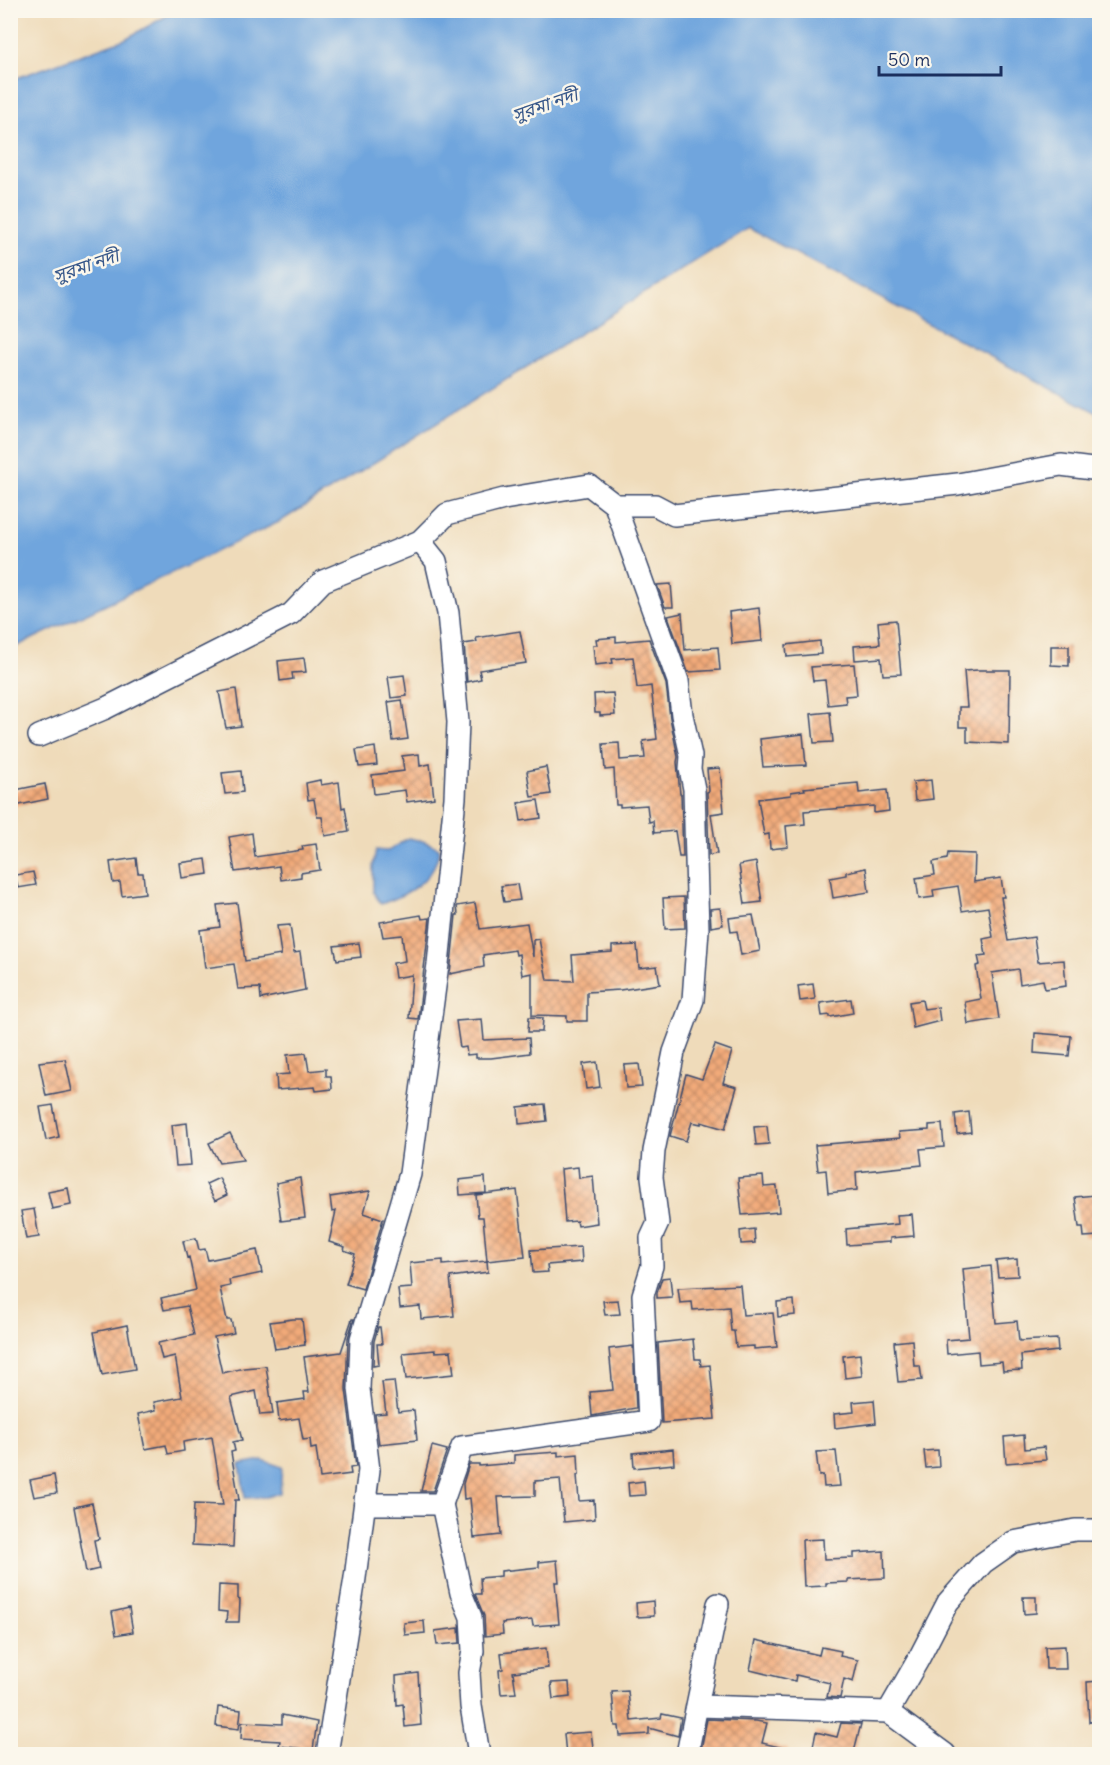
<svg xmlns="http://www.w3.org/2000/svg" width="1110" height="1765" viewBox="0 0 1110 1765" font-family="Delius,'Noto Sans Bengali',sans-serif">
	<style>
		.water { fill: #6fa5dd; stroke: #456a9e; stroke-width: 1.5 }
		.building { fill: url(#building-cross-hatch) }
		.lines { fill: none; stroke-linecap: round; stroke-linejoin: round }
		.minor-casing { stroke: #3b496c; stroke-width: 24 }
		.minor { stroke: #fff; stroke-width: 21 }
		.labels { text-anchor: middle; stroke-width: 5; stroke-linejoin: round; paint-order: stroke }
		.water-label { font-size: 18px; font-style: italic; fill: #38588a; stroke: #fbf7ec }
	</style>
	<defs>
		<pattern id="building-cross-hatch" width="8" height="8" patternUnits="userSpaceOnUse" patternTransform="scale(1.5)"><rect width="8" height="8" fill="#f2aa79"/><path d="M0 0l8 8M0 8l8-8" fill="none" stroke="#c38b66"/></pattern>
	</defs>
	<rect width="100%" height="100%" fill="#fbf7ec"/>
	<filter id="ink" filterUnits="userSpaceOnUse"><feTurbulence type="fractalNoise" baseFrequency=".0167" numOctaves="2"/><feDisplacementMap in="SourceGraphic" scale="12" xChannelSelector="R" yChannelSelector="G"/><feConvolveMatrix kernelMatrix="1 2 1 2 8 2 1 2 1" color-interpolation-filters="sRGB"/></filter>
	<filter id="wash" filterUnits="userSpaceOnUse"><feTurbulence type="fractalNoise" baseFrequency=".008" numOctaves="4" result="noise"/><feDisplacementMap in="SourceGraphic" scale="24" xChannelSelector="R" yChannelSelector="G"/><feGaussianBlur stdDeviation="1.35" result="paint"/><feColorMatrix in="noise" values="0 0 0 0 0 0 0 0 0 0 0 0 0 0 0 0 0 1.4 0 .05"/><feComposite in="paint" operator="in"/></filter>
	<g filter="url(#wash)">
		<rect width="100%" height="100%" fill="#efdbba"/>
		<g class="water">
			<path d="M177 10 1099 11V414L748 228 281 521 11 649V80L125 39Z"/>
			<path d="M408 838 423 841 439 848C437 878 408 895 381 904L373 892V866L376 850 388 851Z"/>
			<path d="M262 1460 282 1467 280 1493 266 1497 245 1498 240 1464Z"/>
		</g>
		<g id="blocks">
			<g class="building">
				<path d="M671 584 673 607H665L657 585Z"/>
				<path d="M759 608 762 641 732 644 729 612Z"/>
				<path d="M682 613 685 650 718 647 720 670 688 672 668 616Z"/>
				<path d="M896 620 901 674 883 675 881 658 855 660 854 646 880 644 878 622Z"/>
				<path d="M520 631 526 663 479 670 481 679 467 682 464 644 477 642 476 638Z"/>
				<path d="M616 637V642L649 639 666 684 670 718 678 757 677 762 680 794H681L683 857H679L675 831 654 833 653 821 649 822 647 805 620 807V805H616L614 769 605 770 603 744 619 743 620 760 645 758 643 741 657 739 651 686 637 688 633 657 612 659 613 663 595 665 593 645H597L596 639Z"/>
				<path d="M820 641 821 654 787 657 786 645Z"/>
				<path d="M1051 646H1069V666L1051 665Z"/>
				<path d="M304 658 306 672 292 673 293 679 280 681 278 661Z"/>
				<path d="M854 664 857 695 845 696 846 703 828 705 825 680 813 681 811 667Z"/>
				<path d="M978 670H1010L1009 744 967 742V727H959V707H967L964 671Z"/>
				<path d="M404 675 407 696 391 698 388 677Z"/>
				<path d="M236 689 241 726 226 728 219 692Z"/>
				<path d="M613 693 615 715 600 716V713H595L594 694Z"/>
				<path d="M402 700 408 739 393 741 388 702Z"/>
				<path d="M830 712 833 742 814 743 811 714Z"/>
				<path d="M803 734 806 765 763 767 760 739Z"/>
				<path d="M375 747 377 765 359 767 356 750Z"/>
				<path d="M419 754 420 766 430 764 434 798 407 802 405 790 374 794 372 775 404 771 402 756Z"/>
				<path d="M546 767 551 794 531 797 527 771Z"/>
				<path d="M720 768 724 812 711 814 717 854 709 855 707 792 709 791 707 769Z"/>
				<path d="M241 771 243 792 225 794 222 773Z"/>
				<path d="M320 780 321 785 339 782 342 808 345 807 349 832 325 836 322 817H317L314 799 308 800 306 783Z"/>
				<path d="M931 780 933 799 915 801 913 782Z"/>
				<path d="M858 783 859 793 887 790 889 811 874 813V806L804 811 805 824 786 826 788 847 770 849 769 834 764 835 758 799 791 795V792L805 790 804 788Z"/>
				<path d="M45 784 48 799 10 807V791Z"/>
				<path d="M538 800 541 818 521 821 518 803Z"/>
				<path d="M252 833 255 857 303 850 302 846 316 844 320 870 301 873V877L281 880 279 866 235 872 229 837Z"/>
				<path d="M948 853 975 854 974 882 1001 878 1004 897H1001L1008 941 1034 937 1038 962 1064 960 1066 986 1045 989 1043 980 1020 984 1018 969 992 973 999 1019 968 1024 965 1002 981 999 976 966 980 965 978 956 986 955 983 939 993 937 988 907 962 911 958 886 933 890 934 897 919 899 916 878 935 875 933 862 947 859Z"/>
				<path d="M136 858 138 873H143L145 893 122 896 120 882 113 883 110 862Z"/>
				<path d="M206 859 208 874 182 878 180 863Z"/>
				<path d="M756 862 762 902 745 904 739 865Z"/>
				<path d="M866 868 869 892 833 898 830 878 846 875V872Z"/>
				<path d="M33 872 36 885 18 888 15 875Z"/>
				<path d="M517 884 520 900 504 902 501 886Z"/>
				<path d="M684 897 685 928 665 929 663 898Z"/>
				<path d="M237 903 245 961 281 955 277 926 290 925 294 953 300 952 305 990 261 999 260 988 238 989 234 964 205 968 200 930 220 927 217 905Z"/>
				<path d="M475 903 480 929 527 923 533 957V940L539 939 547 980 574 981 572 955 612 952V946L637 945 639 968 657 966 660 984 620 990 587 992V1021H567V1016L532 1015V973L522 975 519 954 516 955 515 950 483 955 484 967 450 974 456 915H458L457 906Z"/>
				<path d="M720 908 723 925 711 927 710 909Z"/>
				<path d="M421 915 422 919 430 918 418 1019 409 1018 412 975 395 978 393 963 405 961 402 935 383 937 380 922Z"/>
				<path d="M753 915 760 951 741 955 737 931 731 932 729 918Z"/>
				<path d="M359 943 361 957 337 960 334 946Z"/>
				<path d="M813 984 815 999 800 1001 798 986Z"/>
				<path d="M851 999 853 1013 830 1017V1015L822 1016 820 1003Z"/>
				<path d="M922 1000 924 1009 938 1007 940 1021 913 1028 909 1002Z"/>
				<path d="M529 1017 543 1018 542 1032H528Z"/>
				<path d="M482 1019 484 1040 529 1038 530 1053 491 1058H476V1054L467 1055 466 1047 460 1048 456 1021Z"/>
				<path d="M1035 1033 1071 1036 1069 1056 1034 1053Z"/>
				<path d="M715 1045 732 1051 723 1083 737 1087 725 1129 701 1122V1124L692 1122 686 1141 670 1136 686 1074 702 1079Z"/>
				<path d="M306 1053 309 1071 326 1069V1076H331L332 1089 316 1091 315 1087 277 1090 276 1075 289 1074 287 1055Z"/>
				<path d="M65 1059 72 1091 46 1096 39 1062Z"/>
				<path d="M597 1062 600 1087 586 1089 583 1064Z"/>
				<path d="M639 1064 642 1087 626 1088 624 1065Z"/>
				<path d="M545 1104 547 1121 519 1124 518 1107Z"/>
				<path d="M53 1105 59 1137 46 1140 40 1107Z"/>
				<path d="M969 1112 971 1132 957 1134 955 1114Z"/>
				<path d="M187 1123 191 1165 176 1166 172 1125Z"/>
				<path d="M942 1124 944 1147 920 1149 922 1165 856 1172 857 1190 828 1193 826 1170 818 1171 815 1145 900 1138 899 1132 929 1130V1125Z"/>
				<path d="M767 1126 769 1144 756 1145 754 1127Z"/>
				<path d="M230 1133 243 1160 219 1163 209 1143Z"/>
				<path d="M578 1167 579 1178 593 1176 597 1223 578 1226 577 1221 565 1222 561 1169Z"/>
				<path d="M763 1176 764 1187 777 1186 779 1212 742 1215 738 1178Z"/>
				<path d="M485 1177 486 1193 460 1195 459 1180Z"/>
				<path d="M219 1178 227 1195 215 1201 206 1184Z"/>
				<path d="M300 1178 305 1218 281 1221 276 1183Z"/>
				<path d="M68 1188 71 1205 52 1209 48 1192Z"/>
				<path d="M517 1190 525 1257 487 1261 483 1217H478L476 1195Z"/>
				<path d="M370 1191 364 1213 373 1216V1219L374 1216 383 1219 363 1289 346 1284 355 1254 344 1250 345 1247 329 1242 336 1211 332 1212 330 1197Z"/>
				<path d="M1095 1195 1099 1236 1084 1237 1083 1227H1079L1075 1197Z"/>
				<path d="M34 1209 39 1237 26 1239 21 1211Z"/>
				<path d="M912 1214 914 1236 890 1238V1242L847 1245 846 1229 898 1224 897 1215Z"/>
				<path d="M754 1229 755 1243 741 1244 740 1231Z"/>
				<path d="M196 1238 199 1250 205 1249 208 1260 257 1250 262 1273 229 1280 230 1286 220 1288 227 1320H231L234 1333 214 1337 222 1373 244 1368 266 1366 273 1414 260 1415 256 1391 231 1397 242 1440 233 1442 235 1451 231 1452 239 1500H235L233 1547 192 1545 194 1504 223 1505 212 1437 183 1442 184 1451 168 1454 166 1445 145 1449 138 1414 156 1410 154 1402 182 1397 175 1356 162 1359 158 1343 194 1335 187 1306 164 1310 161 1298 196 1290 189 1257 187 1258 183 1241Z"/>
				<path d="M581 1247 582 1262 547 1265 548 1272 533 1273 531 1250Z"/>
				<path d="M1017 1259 1018 1276 998 1277 996 1261Z"/>
				<path d="M443 1260V1265L487 1261 488 1272 450 1277 454 1316 421 1319 420 1306 400 1308 398 1289 412 1288 410 1263Z"/>
				<path d="M991 1266 996 1323 1017 1321 1019 1341 1057 1339 1058 1351 1021 1355 1022 1370 1003 1371 1002 1362 979 1364 978 1351 947 1354 946 1340 969 1338 963 1269Z"/>
				<path d="M670 1277 672 1297 657 1298V1293L662 1278Z"/>
				<path d="M740 1285 743 1315 773 1313 777 1347 754 1349V1346L736 1347 734 1331H731L729 1307 693 1310 692 1302 680 1303 678 1288Z"/>
				<path d="M618 1300 620 1314 605 1315 603 1301Z"/>
				<path d="M794 1300 795 1315 778 1317 777 1302Z"/>
				<path d="M293 1319H302L305 1345 275 1349 270 1322Z"/>
				<path d="M352 1319H354L348 1338 346 1389 356 1467 350 1468 351 1474 320 1478 316 1448 311 1449 310 1439 303 1440 299 1418 279 1421 277 1403 305 1399 304 1392H309L304 1357 341 1352Z"/>
				<path d="M127 1325 135 1369 102 1375 94 1332Z"/>
				<path d="M378 1327H380L382 1344H377L379 1365 373 1366 374 1341Z"/>
				<path d="M693 1339 695 1359H700L701 1366 710 1365 715 1419 662 1423 658 1343Z"/>
				<path d="M912 1340 914 1366H920L922 1380 898 1382 894 1342Z"/>
				<path d="M633 1346 636 1408 592 1416 590 1392 613 1390 609 1349Z"/>
				<path d="M435 1350V1352L451 1351 454 1374 406 1379 403 1353Z"/>
				<path d="M860 1354 862 1376 845 1378 843 1356Z"/>
				<path d="M394 1381 398 1412 414 1410 417 1440 379 1444 375 1414 386 1413 382 1382Z"/>
				<path d="M874 1400 876 1423 835 1428 834 1414 854 1412 853 1402Z"/>
				<path d="M1024 1435 1025 1449 1044 1447 1046 1460 1006 1463 1004 1437Z"/>
				<path d="M432 1446 447 1450 433 1491H421Z"/>
				<path d="M673 1449 674 1464 634 1468 633 1453Z"/>
				<path d="M938 1450 939 1467 926 1468 924 1451Z"/>
				<path d="M836 1451 840 1486 824 1487 823 1475 819 1476 816 1452Z"/>
				<path d="M558 1452V1456L578 1454 579 1475H577L579 1501 594 1500 595 1519 564 1522 560 1479 535 1481V1496L498 1497 501 1535 474 1538 470 1498 464 1499 463 1484 469 1464H479V1466L514 1463V1455Z"/>
				<path d="M54 1475 57 1493 34 1497 30 1480Z"/>
				<path d="M644 1481 645 1495 629 1496 628 1483Z"/>
				<path d="M92 1503 99 1539 94 1540 99 1569 86 1572 74 1507Z"/>
				<path d="M823 1539 824 1559 854 1558V1553L884 1551 885 1578 848 1580V1582L826 1583V1586L804 1587 802 1540Z"/>
				<path d="M557 1560 559 1582H555L559 1624 533 1626 532 1620 502 1623 503 1634 485 1636 484 1616 475 1594H481L480 1578 501 1576V1571L539 1567V1562Z"/>
				<path d="M219 1585 238 1586V1599L240 1600 239 1622H226L227 1612 218 1611Z"/>
				<path d="M1023 1597H1036V1613L1024 1614Z"/>
				<path d="M653 1601 654 1616 637 1617 636 1603Z"/>
				<path d="M129 1608 133 1632 116 1635 112 1612Z"/>
				<path d="M424 1621 425 1633 405 1635 404 1623Z"/>
				<path d="M459 1628 460 1643 437 1645 435 1631Z"/>
				<path d="M756 1640 819 1655 821 1647 841 1651 840 1656 858 1660 853 1682 844 1679 840 1698 827 1697 830 1683 796 1675 795 1681 750 1670Z"/>
				<path d="M1065 1646 1066 1669H1046L1045 1647Z"/>
				<path d="M546 1648 548 1668 513 1672 516 1693 501 1694 499 1670 503 1669 501 1653Z"/>
				<path d="M418 1673 421 1725 405 1727 403 1704 397 1705 396 1676Z"/>
				<path d="M1100 1681V1721L1089 1722 1087 1682Z"/>
				<path d="M569 1682 570 1697 553 1699 551 1683Z"/>
				<path d="M628 1691 631 1721 661 1718 662 1714 681 1718 678 1736 649 1728V1734L620 1736 619 1726H615L612 1692Z"/>
				<path d="M218 1707 241 1710 239 1729 216 1726Z"/>
				<path d="M282 1715 317 1722 313 1750 279 1746 280 1741 241 1739 242 1722 282 1724Z"/>
				<path d="M707 1719 756 1721 767 1723 762 1743 788 1749 787 1755H741L724 1751 723 1755H700Z"/>
				<path d="M841 1723 861 1724 853 1755H824L812 1751 816 1732 837 1737Z"/>
				<path d="M591 1732 594 1755H566L564 1734Z"/>
			</g>
		</g>
	</g>
	<g filter="url(#ink)">
		<use href="#blocks" fill-opacity="0" stroke="#3b496c" stroke-width="1.5"/>
		<g class="lines">
			<g class="minor-casing">
				<g id="minor">
					<path d="M39 736 106 708 291 614 323 581 420 541 447 514 504 499 589 485 615 505H655L674 515 958 484 1061 465 1100 470"/>
					<path d="M365 1504H442L462 1447 649 1421 643 1295 652 1266 651 1238 658 1223 652 1177 654 1151 674 1052 693 1000 698 930 694 789 690 769 691 756 682 715 678 681 615 505"/>
					<path d="M442 1504 461 1593 471 1617 473 1651 469 1673 471 1706 479 1754"/>
					<path d="M698 1706 888 1712 945 1754"/>
					<path d="M888 1712 918 1660 948 1602 983 1563 1013 1542 1075 1530H1100"/>
					<path d="M327 1754 355 1578 369 1470 359 1389 361 1339 410 1174 438 964 455 798 458 722 448 613 436 561 420 541"/>
					<path d="M687 1754 718 1604"/>
				</g>
			</g>
			<use href="#minor" class="minor"/>
		</g>
	</g>
	<g class="labels">
		<g class="water-label">
			<text transform="translate(545 105) rotate(-19)" y="6">সুরমা নদী</text>
			<text transform="translate(86 266) rotate(-19)" y="6">সুরমা নদী</text>
		</g>
	</g>
	<rect width="1110" height="1765" fill="none" stroke="#fbf7ec" stroke-width="36"/>
	<path d="M879 66v9h122v-9" fill="none" stroke="#1b2f5e" stroke-width="3"/>
	<text x="888" y="66" font-size="18" fill="#1b2f5e" stroke="#fbf7ec" stroke-width="4.5" paint-order="stroke">50 m</text>
</svg>
